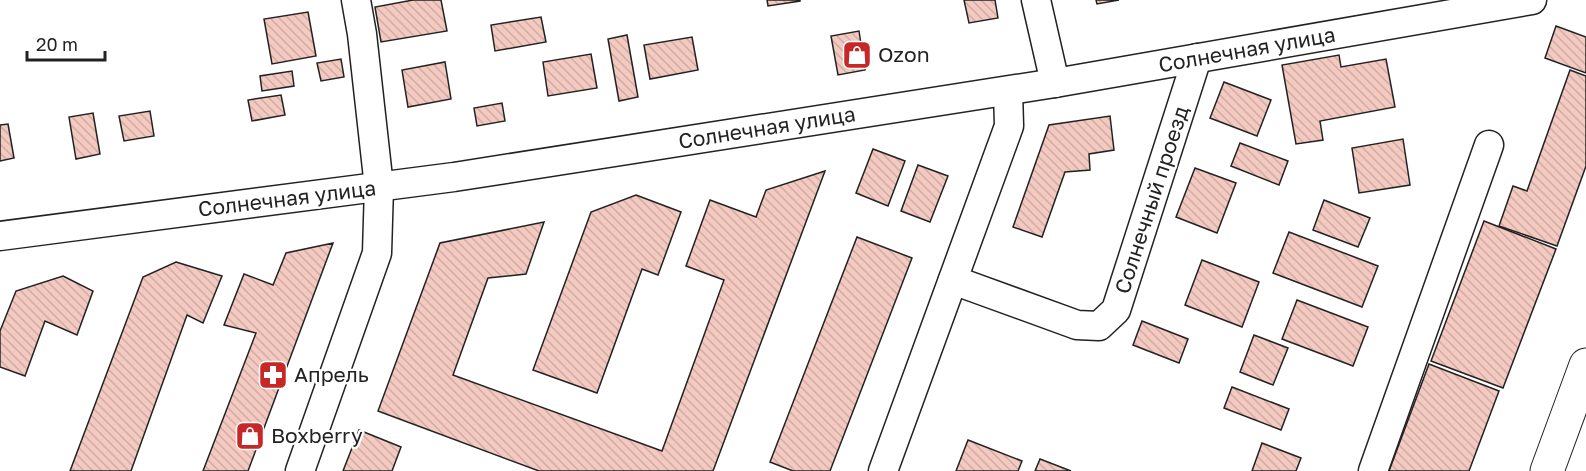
<svg xmlns="http://www.w3.org/2000/svg" width="1586" height="471" viewBox="0 0 1586 471" font-family="'Golos Text',sans-serif">
	<style>
		.building { fill: url(#building-back-hatch); stroke: #222; stroke-width: 1.5 }
		.lines { fill: none; stroke-linecap: round; stroke-linejoin: round }
		.minor-casing { stroke: #222; stroke-width: 31 }
		.major-casing { stroke: #222; stroke-width: 35 }
		.minor { stroke: #fff; stroke-width: 28 }
		.major { stroke: #fff; stroke-width: 33 }
		.labels { text-anchor: middle; stroke-width: 4.5; stroke-linejoin: round; paint-order: stroke }
		.street-label { font-size: 21px; fill: #222; stroke: #fff }
		.poi-label { font-size: 21px; fill: #222; stroke: #fff; text-anchor: start }
	</style>
	<defs>
		<pattern id="building-back-hatch" width="6" height="6" patternUnits="userSpaceOnUse" patternTransform="scale(1.5)"><rect width="6" height="6" fill="#f3c9c0"/><path d="M-1 5l2 2M0 0l6 6M5-1l2 2" fill="none" stroke="#d0aca5"/></pattern>
	</defs>
	<rect width="100%" height="100%" fill="#fff"/>
	<g class="building">
		<path d="M413 0H441L447 31 381 42 375 7Z"/>
		<path d="M767 0H800V1L768 6Z"/>
		<path d="M964 0H995L998 18 969 23Z"/>
		<path d="M1096 0H1119L1097 4Z"/>
		<path d="M308 12 316 56 272 64 264 19Z"/>
		<path d="M541 17 546 42 495 51 491 25Z"/>
		<path d="M1556 26 1586 37V73L1545 58Z"/>
		<path d="M859 31 865 70 838 75 831 36Z"/>
		<path d="M627 35 638 97 619 101 608 39Z"/>
		<path d="M692 37 698 70 650 79 644 45Z"/>
		<path d="M591 54 597 88 548 96 543 62Z"/>
		<path d="M1339 55 1341 67 1386 59 1395 107 1320 121 1323 140 1296 144 1282 65Z"/>
		<path d="M341 59 344 77 321 81 317 63Z"/>
		<path d="M445 62 451 99 408 107 402 70Z"/>
		<path d="M1570 70 1586 76V166L1557 246 1499 226 1513 186 1527 191Z"/>
		<path d="M292 71 294 86 262 91 260 76Z"/>
		<path d="M1224 82 1271 100 1257 136 1210 118Z"/>
		<path d="M281 95 285 115 252 121 248 100Z"/>
		<path d="M502 103 505 121 477 126 474 108Z"/>
		<path d="M150 111 154 136 124 141 119 116Z"/>
		<path d="M93 113 100 154 76 159 69 117Z"/>
		<path d="M1110 116 1114 150 1089 154 1090 170 1065 172 1042 237 1013 227 1049 125Z"/>
		<path d="M8 124 14 158 0 161V125Z"/>
		<path d="M1403 139 1410 185 1359 193 1352 148Z"/>
		<path d="M1240 143 1288 161 1279 185 1231 166Z"/>
		<path d="M873 149 905 161 888 206 856 193Z"/>
		<path d="M918 165 948 176 930 222 901 211Z"/>
		<path d="M1195 168 1236 183 1217 233 1176 217Z"/>
		<path d="M825 171 713 471H539L378 411 440 243 544 222 526 274 488 278 453 375 662 451 724 280 686 266 710 200 756 217 766 190Z"/>
		<path d="M636 195 681 212 658 275 642 269 597 393 533 370 591 212Z"/>
		<path d="M1324 200 1370 218 1358 247 1313 230Z"/>
		<path d="M1484 221 1556 249 1503 388 1431 361Z"/>
		<path d="M1289 232 1378 266 1362 307 1273 273Z"/>
		<path d="M857 237 912 258 830 471H793L770 462Z"/>
		<path d="M333 243 248 471H203L256 333 224 325 244 274 273 285 286 253Z"/>
		<path d="M1202 260 1259 282 1242 327 1185 305Z"/>
		<path d="M176 262 222 276 203 323 187 315 131 471H70L143 277Z"/>
		<path d="M63 276 93 291 77 335 45 321 25 376 0 367V331L16 291Z"/>
		<path d="M1297 300 1368 327 1353 366 1282 339Z"/>
		<path d="M1142 321 1188 339 1179 363 1133 345Z"/>
		<path d="M1254 335 1288 348 1273 385 1240 372Z"/>
		<path d="M1429 364 1499 391 1469 471H1389Z"/>
		<path d="M1232 387 1289 409 1281 430 1224 408Z"/>
		<path d="M359 430 401 447 392 471H343Z"/>
		<path d="M968 440 1022 461 1018 471H956Z"/>
		<path d="M1262 443 1301 458 1296 471H1252Z"/>
		<path d="M1040 459 1071 471H1035Z"/>
	</g>
	<g class="lines">
		<g class="minor-casing">
			<g id="minor">
				<path d="M1036 0 1055 83"/>
				<path d="M0 236 454 177 1055 83 1532 0"/>
				<path d="M953 280 1077 325 1099 326 1116 310 1197 58"/>
				<path d="M300 471 377 253 379 187 362 34 356 0"/>
				<path d="M883 471 1009 126 1008 91"/>
				<path d="M1373 471 1489 145"/>
			</g>
		</g>
		<g class="major-casing">
			<path id="major" d="M1547 471 1586 365"/>
		</g>
		<use href="#minor" class="minor"/>
		<use href="#major" class="major"/>
	</g>
	<defs>
		<g id="shop-square" transform="scale(1.5)"><rect x="-9" y="-9" width="18" height="18" rx="4" fill="#c62828" stroke="#fff"/><path d="M-5-2.5h2.3a2.7 3.5 0 0 1 5.4 0H5L5.5 6h-11ZM-1.5-2.5h3a1.5 2.3 0 0 0-3 0Z" fill="#fff"/></g>
		<g id="pharmacy-square" transform="scale(1.5)"><rect x="-9" y="-9" width="18" height="18" rx="4" fill="#c62828" stroke="#fff"/><path d="M-2-6h4v4h4v4h-4v4h-4v-4h-4v-4h4Z" fill="#fff"/></g>
	</defs>
	<g fill-rule="evenodd">
		<use href="#shop-square" x="857" y="55"/>
		<use href="#pharmacy-square" x="273" y="375"/>
		<use href="#shop-square" x="250" y="436"/>
	</g>
	<g class="labels">
		<g class="street-label">
			<text transform="translate(1247 50) rotate(-10)" y="7">Солнечная улица</text>
			<text transform="translate(767 128) rotate(-9)" y="7">Солнечная улица</text>
			<text transform="translate(287 199) rotate(-7)" y="7">Солнечная улица</text>
			<text transform="translate(1152 200) rotate(-72)" y="7">Солнечный проезд</text>
		</g>
		<g class="poi-label">
			<text x="878" y="62">Ozon</text>
			<text x="294" y="382">Апрель</text>
			<text x="271" y="443">Boxberry</text>
		</g>
	</g>
	<path d="M27 51v9h78v-9" fill="none" stroke="#222222" stroke-width="3"/>
	<text x="36" y="51" font-size="18" fill="#222222" stroke="#ffffff" stroke-width="4.5" paint-order="stroke">20 m</text>
</svg>
